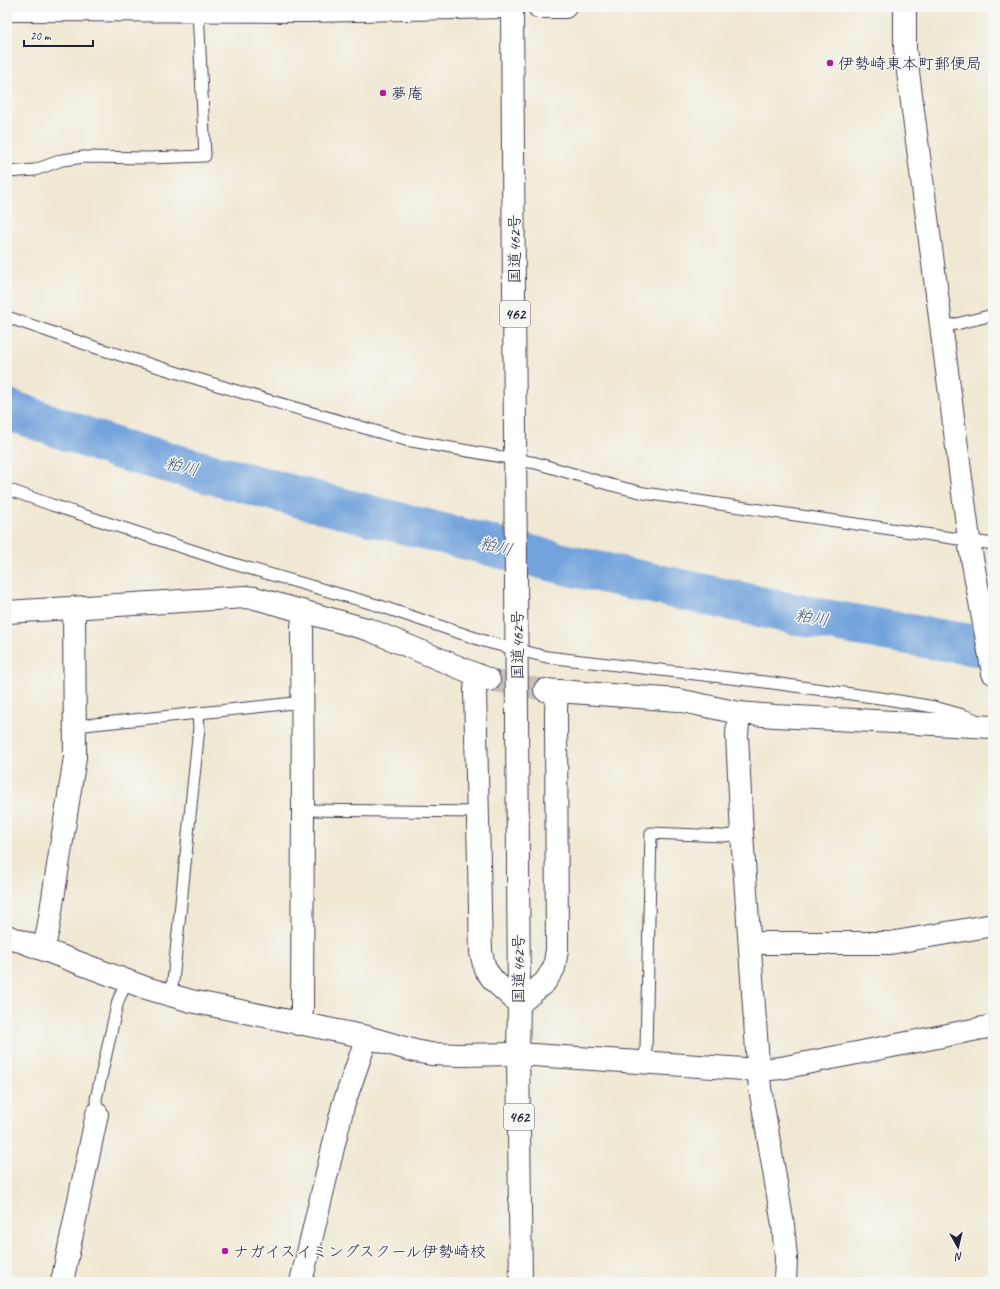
<svg xmlns="http://www.w3.org/2000/svg" width="1000" height="1289" viewBox="0 0 1000 1289" font-family="Caveat,'Klee One',sans-serif">
	<style>
		.lines { fill: none; stroke-linecap: round; stroke-linejoin: round }
		.river { stroke: #72a3dc; stroke-width: 41 }
		.street-tunnel { stroke: #c7c0b5; stroke-width: 22; stroke-dasharray: 22 11; stroke-linecap: butt }
		.lane-casing { stroke: #414052; stroke-width: 13 }
		.street-casing { stroke: #414052; stroke-width: 24 }
		.primary-casing { stroke: #414052; stroke-width: 24 }
		.highway-casing { stroke: #414052; stroke-width: 24 }
		.lane { stroke: #fff; stroke-width: 11 }
		.street { stroke: #fff; stroke-width: 22 }
		.primary { stroke: #fff; stroke-width: 22 }
		.highway { stroke: #fff; stroke-width: 22 }
		.poi-dot { fill: #b5179e; stroke: #f6f6f2; stroke-width: 1.5 }
		.labels { text-anchor: middle; stroke-width: 3; stroke-linejoin: round; paint-order: stroke }
		.shield { fill: #f6f6f2; stroke: #626272; stroke-width: 1 }
		.shield-label { font-size: 15px; font-weight: bold; fill: #22223b }
		.poi-label { font-size: 16px; fill: #22223b; stroke: #f6f6f2; text-anchor: start }
		.street-label { font-size: 16px; fill: #22223b; stroke: #f6f6f2 }
		.water-label { font-size: 17px; font-style: italic; fill: #42567b; stroke: #f6f6f2 }
	</style>
	<rect width="100%" height="100%" fill="#f6f6f2"/>
	<filter id="ink" filterUnits="userSpaceOnUse"><feTurbulence type="fractalNoise" baseFrequency=".025" numOctaves="2"/><feDisplacementMap in="SourceGraphic" scale="8" xChannelSelector="R" yChannelSelector="G"/><feConvolveMatrix kernelMatrix="1 2 1 2 8 2 1 2 1" color-interpolation-filters="sRGB"/></filter>
	<filter id="wash" filterUnits="userSpaceOnUse"><feTurbulence type="fractalNoise" baseFrequency=".012" numOctaves="4" result="noise"/><feDisplacementMap in="SourceGraphic" scale="16" xChannelSelector="R" yChannelSelector="G"/><feGaussianBlur stdDeviation="0.9" result="paint"/><feColorMatrix in="noise" values="0 0 0 0 0 0 0 0 0 0 0 0 0 0 0 0 0 1.4 0 .05"/><feComposite in="paint" operator="in"/></filter>
	<g filter="url(#wash)">
		<rect width="100%" height="100%" fill="#f0e8d3"/>
		<g class="lines">
			<path class="river" d="M7 409 121 450 325 504 576 567 799 615 929 638 993 648"/>
		</g>
	</g>
	<g filter="url(#ink)">
		<g class="lines">
			<path class="street-tunnel" d="M489 680 545 690"/>
			<g class="lane-casing">
				<g id="lane">
					<path d="M7 172 35 170 62 160 84 157 148 158 205 156 198 10"/>
					<path d="M7 317 97 348 240 392 406 440 536 463 611 485 644 493 993 544"/>
					<path d="M940 328 993 315"/>
					<path d="M7 489 52 505 234 564 377 605 487 642 547 657 773 683 887 699 934 707 963 715 974 719"/>
					<path d="M75 726 303 702"/>
					<path d="M303 810 478 812"/>
					<path d="M169 995 173 981 199 728 198 713"/>
					<path d="M644 1063 646 1048 651 833 723 836 742 834"/>
					<path d="M97 1114 96 1099 118 1001 127 981"/>
				</g>
			</g>
			<g class="street-casing">
				<g id="street">
					<path d="M905 7V49L970 547 993 673"/>
					<path d="M7 612 245 597 255 598 370 630 489 680"/>
					<path d="M477 675 475 689 481 952 485 969 494 981 519 1004 545 982 554 968 557 950 556 710 557 692"/>
					<path d="M545 690 678 700 739 713 775 716 993 727"/>
					<path d="M739 713 737 735 742 834 757 1050 760 1088 783 1225 786 1258 785 1282"/>
					<path d="M7 936 146 988 191 1001 367 1037 415 1051 431 1054 460 1055 518 1054 759 1070 781 1068 993 1026"/>
					<path d="M750 943H890L993 925"/>
					<path d="M43 949 48 930 75 757 74 608"/>
					<path d="M298 1024 302 1010 303 810 302 626 305 613"/>
					<path d="M62 1282 97 1114"/>
					<path d="M301 1282 343 1106 367 1037"/>
				</g>
			</g>
			<g class="primary-casing">
				<g id="primary">
					<path d="M539 7H565"/>
					<path d="M7 10 307 11 504 7"/>
				</g>
			</g>
			<g class="highway-casing">
				<path id="highway" d="M512 7 519 1004 518 1054 521 1282"/>
			</g>
			<use href="#lane" class="lane"/>
			<use href="#street" class="street"/>
			<use href="#primary" class="primary"/>
			<use href="#highway" class="highway"/>
		</g>
	</g>
	<g class="poi-dot">
		<circle cx="830" cy="63" r="4"/>
		<circle cx="383" cy="93" r="4"/>
		<circle cx="225" cy="1251" r="4"/>
	</g>
	<g class="labels">
		<g class="shield">
			<rect x="500" y="301" width="30" height="26" rx="3"/>
			<rect x="504" y="1104" width="30" height="26" rx="3"/>
		</g>
		<g class="shield-label">
			<text x="515" y="319">462</text>
			<text x="519" y="1122">462</text>
		</g>
		<g class="poi-label">
			<text x="838" y="69">伊勢崎東本町郵便局</text>
			<text x="391" y="99">夢庵</text>
			<text x="233" y="1257">ナガイスイミングスクール伊勢崎校</text>
		</g>
		<g class="street-label">
			<text transform="translate(514 249) rotate(-90)" y="6">国道462号</text>
			<text transform="translate(517 645) rotate(-90)" y="6">国道462号</text>
			<text transform="translate(518 969) rotate(-90)" y="6">国道462号</text>
		</g>
		<g class="water-label">
			<text transform="translate(182 466) rotate(14)" y="6">粕川</text>
			<text transform="translate(496 546) rotate(14)" y="6">粕川</text>
			<text transform="translate(812 617) rotate(10)" y="6">粕川</text>
		</g>
	</g>
	<rect width="1000" height="1289" fill="none" stroke="#f6f6f2" stroke-width="24"/>
	<g transform="translate(958 1247) rotate(172)" stroke="#f6f6f2" stroke-width="3" paint-order="stroke">
	<path d="M0-3L7 15L0 10L-7 15Z" fill="#22223b"/>
	<text y="-6" font-size="11" font-weight="bold" text-anchor="middle" fill="#22223b">N</text>
	</g>
	<path d="M24 40v6h69v-6" fill="none" stroke="#22223b" stroke-width="2"/>
	<text x="30" y="40" font-size="12" fill="#22223b" stroke="#f6f6f2" stroke-width="3" paint-order="stroke">20 m</text>
</svg>
